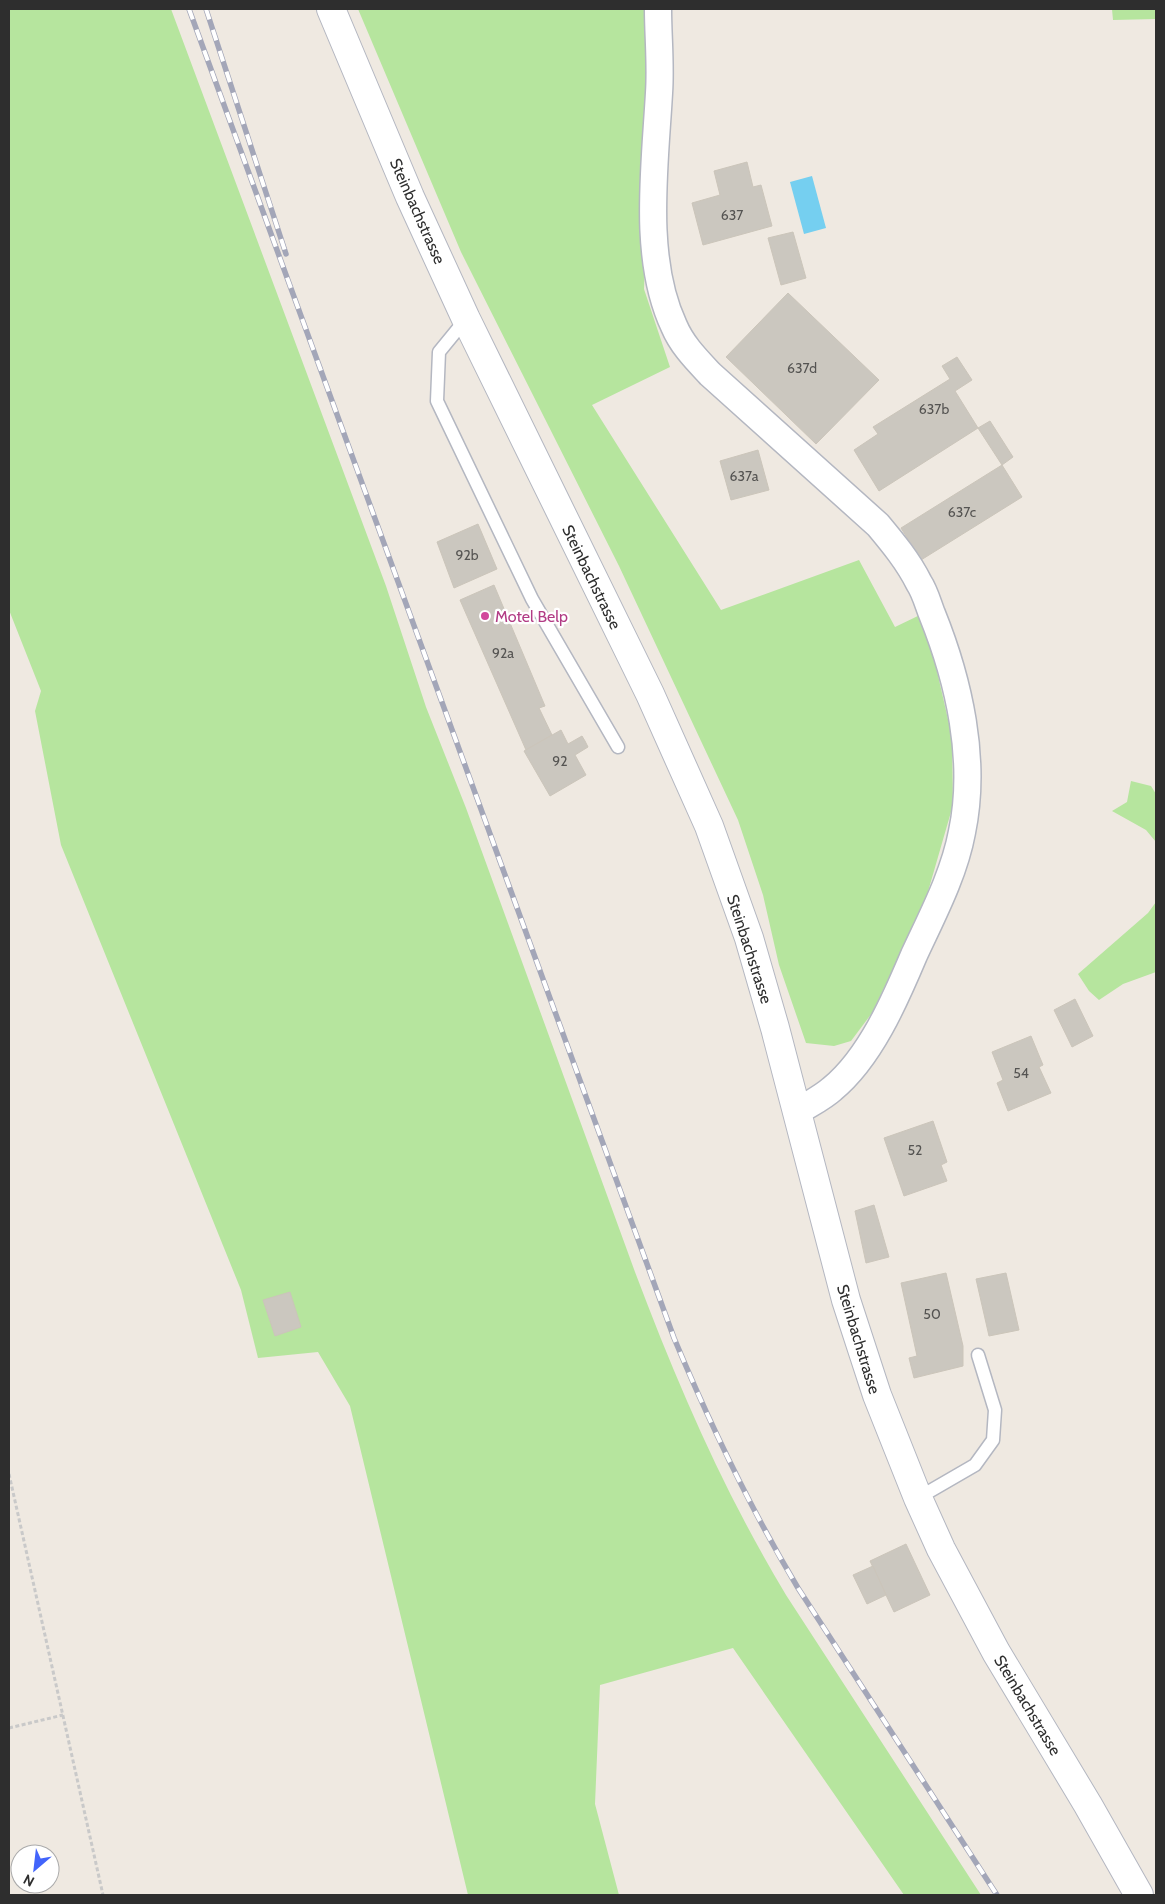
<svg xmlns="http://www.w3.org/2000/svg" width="1165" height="1904" viewBox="0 0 1165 1904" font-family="Cabin,sans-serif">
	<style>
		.green { fill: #b6e59e }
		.water { fill: #75cff0 }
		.building { fill: #cbc7bf; stroke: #cbc5ba }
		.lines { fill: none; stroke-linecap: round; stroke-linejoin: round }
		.service-casing { stroke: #b4b7c1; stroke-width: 15 }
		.minor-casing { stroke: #b4b7c1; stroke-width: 29 }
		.secondary-casing { stroke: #b4b7c1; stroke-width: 30 }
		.path { stroke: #c9c9c9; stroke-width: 3; stroke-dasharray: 4 2.5; stroke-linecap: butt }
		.service { stroke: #fff; stroke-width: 12 }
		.minor { stroke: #fff; stroke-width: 26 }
		.secondary { stroke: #fff; stroke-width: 28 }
		.rail-casing { stroke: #a3a6b8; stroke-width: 5.5 }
		.rail { stroke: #fff; stroke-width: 4; stroke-dasharray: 11; stroke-linecap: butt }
		.hotel-dot { fill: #d1479c; stroke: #fff; stroke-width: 2 }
		.labels { text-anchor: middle; stroke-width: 4.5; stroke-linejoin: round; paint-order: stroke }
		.number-label { font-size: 14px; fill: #555452 }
		.street-label { font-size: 16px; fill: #2e2e2e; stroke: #fff }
		.hotel-label { font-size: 16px; fill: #b23c85; stroke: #fff; text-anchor: start }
	</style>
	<rect width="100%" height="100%" fill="#efe9e1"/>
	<g class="green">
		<path d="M9 9H171L386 586 426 707 466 808 635 1272C678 1386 723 1490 786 1595L981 1895H904L733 1648 600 1685 595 1804 619 1895H468L350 1406 318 1352 258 1358 241 1290 61 845 35 711 41 691 9 610Z"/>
		<path d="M358 9H652L653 74 644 289 670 367 592 405 721 610 859 560 895 627 922 614 932 649 952 737 953 805 925 902 872 1013 851 1041 834 1046 806 1043 779 965 763 895 738 820 619 566 461 252Z"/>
		<path d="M1112 9H1156V19L1113 20Z"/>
		<path d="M1131 781 1151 786 1156 794V842L1146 830 1112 811 1127 802Z"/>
		<path d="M1156 902V972L1123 984 1099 1000 1089 991 1078 974 1148 913Z"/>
	</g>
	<path class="water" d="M812 176 826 228 804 234 790 182Z"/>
	<g class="building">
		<path d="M747 162 753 187 761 185 772 226 703 245 692 203 720 195 714 171Z"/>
		<path d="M793 232 806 278 781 285 768 238Z"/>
		<path d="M788 293 879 380 816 444 726 357Z"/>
		<path d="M957 357 972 380 955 391 978 428 879 491 854 450 878 434 873 427 950 379 942 366Z"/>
		<path d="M990 421 1013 457 1002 465 978 428Z"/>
		<path d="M758 450 769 490 731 500 720 461Z"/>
		<path d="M1002 465 1022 497 921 560 901 528Z"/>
		<path d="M478 524 497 569 454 588 437 542Z"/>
		<path d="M494 585 545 706 539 708 552 735 526 750 460 600Z"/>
		<path d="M561 730 568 744 582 736 585 741 588 747 575 755 586 775 550 796 524 751Z"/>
		<path d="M1075 999 1093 1036 1072 1047 1054 1010Z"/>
		<path d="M1031 1036 1043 1065 1039 1067 1051 1093 1008 1111 997 1083 1003 1080 992 1052Z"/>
		<path d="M933 1121 947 1162 941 1165 947 1181 904 1196 884 1138Z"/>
		<path d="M874 1205 889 1257 866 1263 855 1211Z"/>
		<path d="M946 1273 963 1346V1366L914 1378 909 1358 917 1356 901 1283Z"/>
		<path d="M1006 1273 1019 1330 989 1336 976 1279Z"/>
		<path d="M290 1292 301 1327 275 1336 263 1300Z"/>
		<path d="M906 1544 930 1595 894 1612 870 1561Z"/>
		<path d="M873 1566 886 1595 867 1604 853 1575Z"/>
	</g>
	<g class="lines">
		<g class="service-casing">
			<g id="service">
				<path d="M466 319 439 352 437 401 532 599 618 747"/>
				<path d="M918 1498 975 1465 993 1440 995 1410 978 1355"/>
			</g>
		</g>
		<g class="minor-casing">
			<path id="minor" d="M658 9C658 36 661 65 659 93 655 166 642 258 674 326 682 345 696 359 710 374L878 525C893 543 908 561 919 583 925 592 928 604 932 614 959 681 977 760 962 832 954 875 932 916 914 955 895 1000 870 1058 832 1089 822 1098 809 1104 797 1112"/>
		</g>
		<g class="secondary-casing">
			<path id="secondary" d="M331 9 410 197 466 319 650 694 709 826 749 938 775 1028 846 1300 877 1395 918 1498 941 1549 996 1652 1088 1805 1139 1895"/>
		</g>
		<g class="path">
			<path d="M9 1474 103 1895"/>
			<path d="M9 1728 63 1715"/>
		</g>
		<use href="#service" class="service"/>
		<use href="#minor" class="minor"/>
		<use href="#secondary" class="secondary"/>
		<g class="rail-casing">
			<g id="rail">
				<path d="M189 9 674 1338C710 1424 750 1508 798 1588L997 1895"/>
				<path d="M206 9 286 254"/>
			</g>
		</g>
		<use href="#rail" class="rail"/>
	</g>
	<circle class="hotel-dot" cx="485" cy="616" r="5"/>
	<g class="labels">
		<g class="number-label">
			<text x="732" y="220">637</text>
			<text x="802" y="373">637d</text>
			<text x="934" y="414">637b</text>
			<text x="744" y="481">637a</text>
			<text x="962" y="517">637c</text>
			<text x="467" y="560">92b</text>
			<text x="503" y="658">92a</text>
			<text x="560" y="766">92</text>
			<text x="1021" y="1078">54</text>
			<text x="915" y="1155">52</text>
			<text x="932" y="1319">50</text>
		</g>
		<g class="street-label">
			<text transform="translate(418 211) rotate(66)" y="6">Steinbachstrasse</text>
			<text transform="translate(592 577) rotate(64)" y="6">Steinbachstrasse</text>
			<text transform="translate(750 949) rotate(72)" y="6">Steinbachstrasse</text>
			<text transform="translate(859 1339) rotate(73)" y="6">Steinbachstrasse</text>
			<text transform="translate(1028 1705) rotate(59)" y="6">Steinbachstrasse</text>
		</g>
		<g class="hotel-label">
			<text x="495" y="622">Motel Belp</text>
		</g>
	</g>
	<rect width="1165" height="1904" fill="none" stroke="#2e2e2e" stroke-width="20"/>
	<g transform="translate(35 1869) rotate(208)"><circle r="24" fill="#ffffff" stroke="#ababab"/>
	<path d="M0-4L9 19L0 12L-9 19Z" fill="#4264fb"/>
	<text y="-8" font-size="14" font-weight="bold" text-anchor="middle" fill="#2e2e2e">N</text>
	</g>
</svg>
